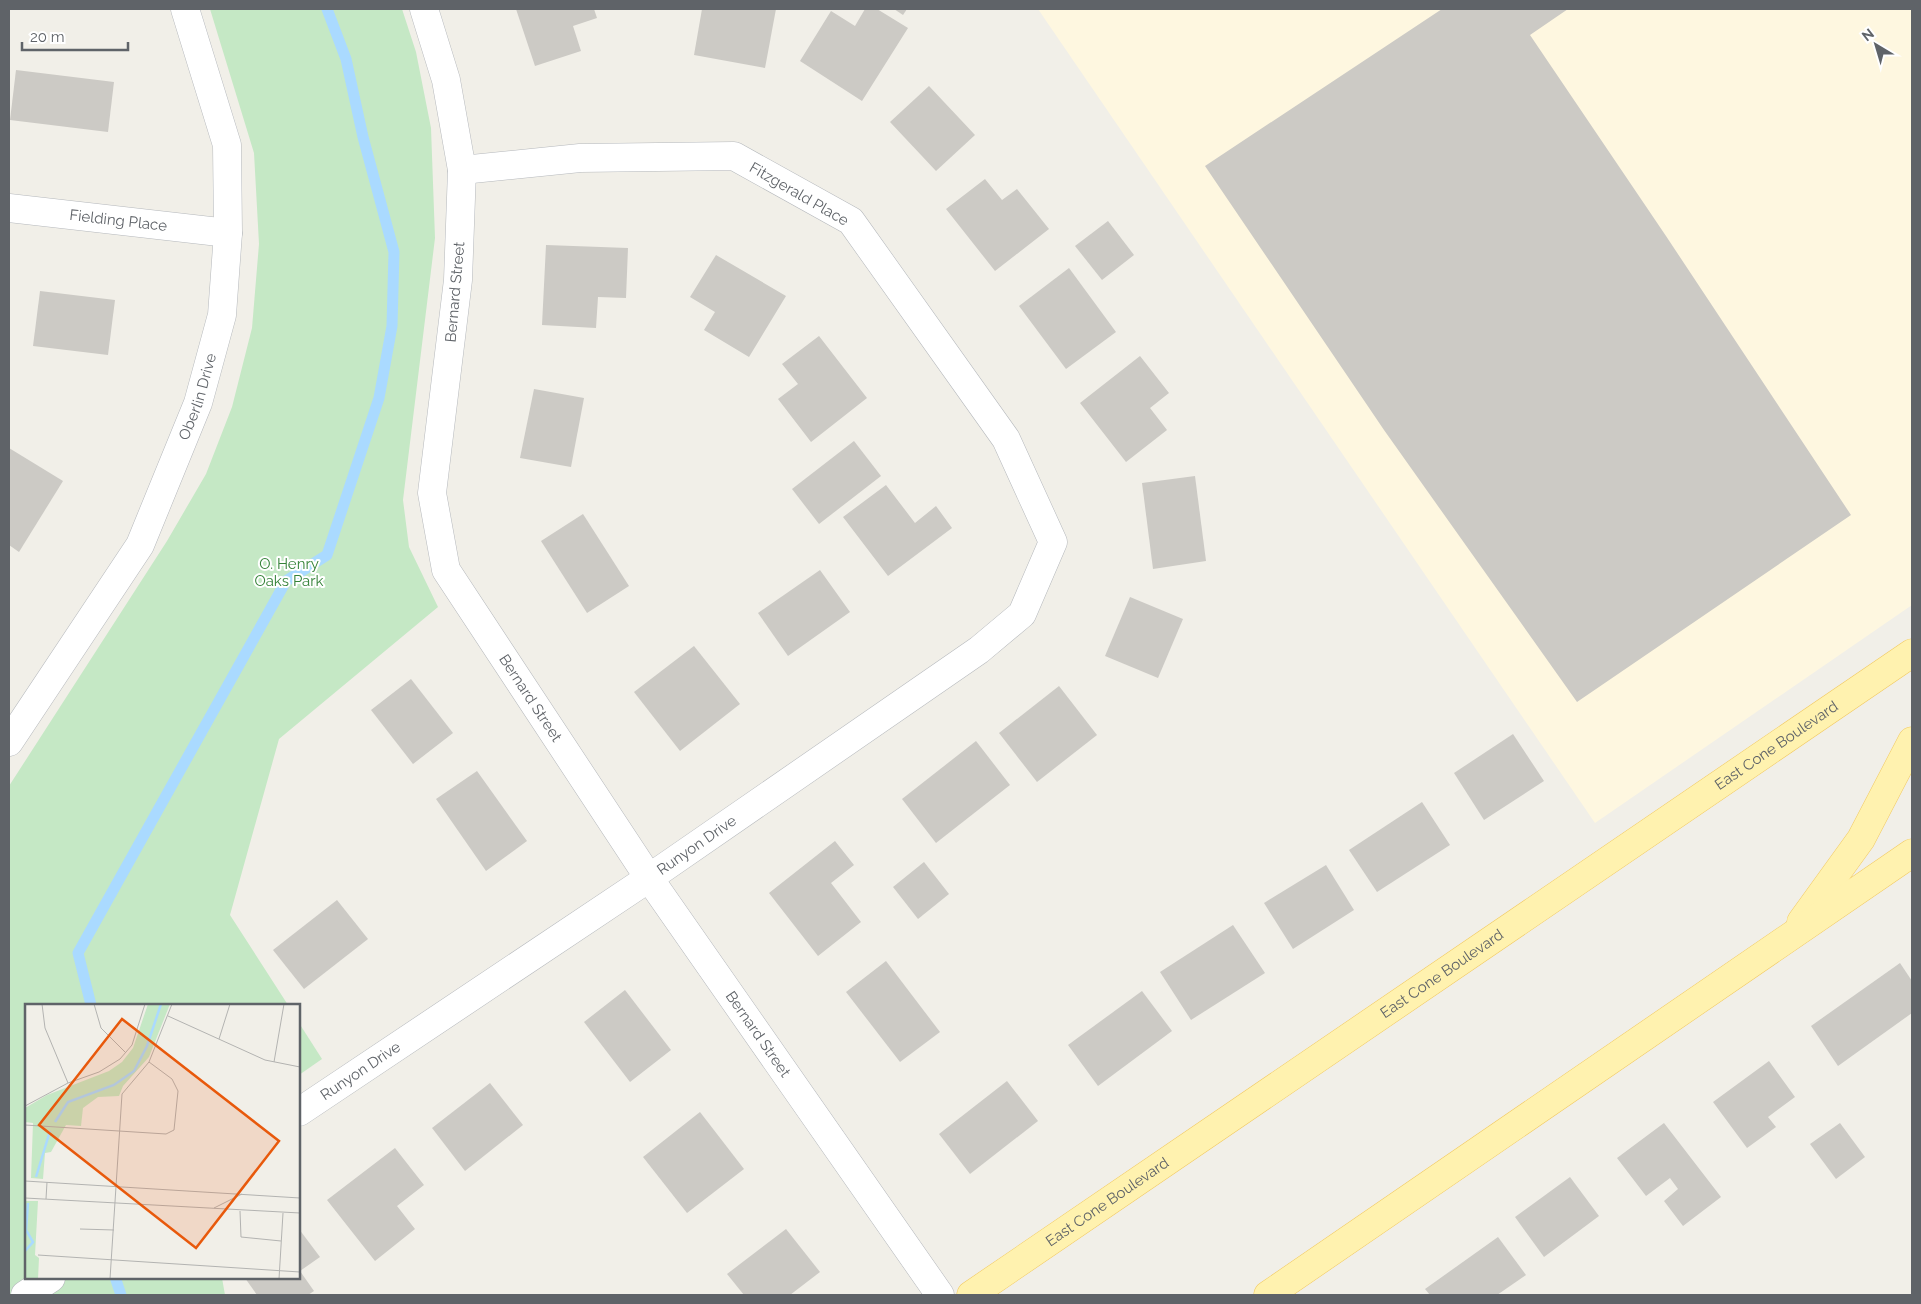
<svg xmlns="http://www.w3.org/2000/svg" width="1921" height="1304" viewBox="0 0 1921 1304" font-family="Raleway,sans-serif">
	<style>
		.commercial { fill: #fef7e0 }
		.green { fill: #c5e8c5 }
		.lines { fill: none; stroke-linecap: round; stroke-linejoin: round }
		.stream { stroke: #aadaff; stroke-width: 11 }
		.building { fill: #cccac5 }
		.minor-casing { stroke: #b5b8bc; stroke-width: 29 }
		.primary-casing { stroke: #f2c960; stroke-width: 29 }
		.minor { stroke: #fff; stroke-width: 28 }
		.primary { stroke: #fff2af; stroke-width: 28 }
		.labels { text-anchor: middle; stroke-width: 4; stroke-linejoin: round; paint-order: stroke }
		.street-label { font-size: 15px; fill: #5f6368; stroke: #fff }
		.park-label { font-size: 15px; fill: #348238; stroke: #fff }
		.inset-river { fill: none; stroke: #aadaff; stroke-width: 2.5 }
		.inset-road { fill: none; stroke: #b3b3b1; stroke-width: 1 }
		.view { fill: #e8590c; fill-opacity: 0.15; stroke: #e8590c; stroke-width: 2.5 }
		.inset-edge { fill: none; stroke: #5f6368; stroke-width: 2.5 }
	</style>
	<rect width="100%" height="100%" fill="#f1efe8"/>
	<path class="commercial" d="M1038 9H1912V605L1595 823Z"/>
	<g class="green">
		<path d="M210 9H402L416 52 431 128 435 238 403 500 409 547 438 607 279 739 230 915 288 1005H26V1278H222L225 1295H9V786L167 541 206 474 232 407 252 328 259 244 254 153Z"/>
		<path d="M299 1023 322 1059 299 1075Z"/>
	</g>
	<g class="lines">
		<g class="stream">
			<path d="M91 1005 78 953 286 581 327 555 379 398 392 326 394 252 363 137 346 59 327 9"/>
			<path d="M116 1280 121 1295"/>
		</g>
	</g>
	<g class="building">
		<path d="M516 9H594L597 18 573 26 581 51 535 66Z"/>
		<path d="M702 9H776L765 68 694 55Z"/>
		<path d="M865 9H877L908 28 862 101 800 61 831 11 855 26Z"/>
		<path d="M894 9H907L903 15Z"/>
		<path d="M1442 9H1568L1530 35 1666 236 1851 515 1577 702 1384 430 1205 166Z"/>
		<path d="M16 70 114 82 108 132 10 120Z"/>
		<path d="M929 86 975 135 936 171 890 122Z"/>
		<path d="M985 179 1002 200 1017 189 1049 229 995 271 946 209Z"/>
		<path d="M1108 221 1134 255 1102 280 1075 246Z"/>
		<path d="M546 245 628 248 626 298 598 297 596 328 542 325Z"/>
		<path d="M716 255 786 296 749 357 704 330 715 312 690 297Z"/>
		<path d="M1069 268 1116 332 1066 369 1019 306Z"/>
		<path d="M40 291 115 300 108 355 33 346Z"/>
		<path d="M819 336 867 398 811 442 778 399 798 384 782 364Z"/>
		<path d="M1140 356 1169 393 1150 408 1167 430 1126 462 1080 403Z"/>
		<path d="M534 389 584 398 571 467 520 458Z"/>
		<path d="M854 441 881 476 819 524 792 489Z"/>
		<path d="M9 448 63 481 19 552 9 545Z"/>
		<path d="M1195 476 1206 561 1153 569 1142 483Z"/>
		<path d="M886 485 915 523 936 506 952 528 888 576 843 517Z"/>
		<path d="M583 514 629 586 587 613 541 541Z"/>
		<path d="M820 570 850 612 788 656 758 613Z"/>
		<path d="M1130 597 1183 619 1158 678 1105 656Z"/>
		<path d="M694 646 740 704 680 751 634 692Z"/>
		<path d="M411 679 453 733 413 764 371 710Z"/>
		<path d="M1059 686 1097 735 1037 782 999 733Z"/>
		<path d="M1513 734 1544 781 1484 820 1454 773Z"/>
		<path d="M976 741 1010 785 936 843 902 799Z"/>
		<path d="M477 771 527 841 486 871 436 799Z"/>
		<path d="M1422 802 1450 845 1377 892 1349 850Z"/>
		<path d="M835 841 854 865 831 883 861 922 818 956 769 893Z"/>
		<path d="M924 862 949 894 918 919 893 887Z"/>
		<path d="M1326 865 1354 910 1293 949 1264 903Z"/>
		<path d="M337 900 368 939 304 989 273 950Z"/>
		<path d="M1233 925 1265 973 1191 1020 1160 972Z"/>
		<path d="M886 961 940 1032 900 1062 846 992Z"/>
		<path d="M1900 963 1912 981V1013L1838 1066 1811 1026Z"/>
		<path d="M625 990 671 1050 630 1082 584 1022Z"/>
		<path d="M1142 991 1172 1031 1098 1086 1068 1045Z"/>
		<path d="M1769 1061 1795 1097 1768 1117 1776 1127 1747 1148 1713 1102Z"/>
		<path d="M1007 1081 1038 1121 970 1174 939 1134Z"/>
		<path d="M490 1083 523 1125 465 1171 432 1128Z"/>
		<path d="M700 1112 744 1169 687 1213 643 1157Z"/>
		<path d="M1664 1123 1721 1197 1683 1226 1664 1201 1678 1189 1670 1178 1646 1196 1617 1158Z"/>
		<path d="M1840 1123 1865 1157 1836 1179 1810 1144Z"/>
		<path d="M395 1148 424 1185 397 1206 415 1229 375 1261 327 1200Z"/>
		<path d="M1570 1177 1599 1216 1544 1257 1515 1217Z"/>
		<path d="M299 1229 320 1257 300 1271 314 1291 308 1295H257L245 1278H299Z"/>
		<path d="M786 1229 820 1272 790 1295H744L727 1274Z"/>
		<path d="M1498 1237 1526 1275 1497 1295H1430L1425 1289Z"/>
	</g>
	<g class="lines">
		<g class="minor-casing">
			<g id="minor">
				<path id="s1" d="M424 9 446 80 462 170 458 280 432 493 446 570 649 878 940 1295"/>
				<path id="s2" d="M9 208 228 233"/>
				<path id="s3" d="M9 742 140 545 198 403 222 315 228 233 227 145 185 9"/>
				<path id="s4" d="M299 1112 649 878 979 650 1022 614 1053 542 1006 439 851 221 734 156 580 158 462 170"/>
				<path d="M25 1295 51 1278"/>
			</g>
		</g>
		<g class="primary-casing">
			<g id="primary">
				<path d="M1801 922 1861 839 1912 741"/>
				<path id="s5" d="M971 1295 1912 653"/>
				<path d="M1268 1295 1912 853"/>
			</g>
		</g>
		<use href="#minor" class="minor"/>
		<use href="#primary" class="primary"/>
	</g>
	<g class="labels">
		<g class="street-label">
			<text transform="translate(799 194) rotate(30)" y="5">Fitzgerald Place</text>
			<text dy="5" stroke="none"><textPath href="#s2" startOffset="110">Fielding Place</textPath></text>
			<text transform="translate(455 292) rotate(-85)" y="5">Bernard Street</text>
			<text dy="5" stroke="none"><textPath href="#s3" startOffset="396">Oberlin Drive</textPath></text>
			<text dy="5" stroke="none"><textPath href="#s1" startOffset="722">Bernard Street</textPath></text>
			<text dy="5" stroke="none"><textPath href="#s5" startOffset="975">East Cone Boulevard</textPath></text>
			<text dy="5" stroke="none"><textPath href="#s4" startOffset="479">Runyon Drive</textPath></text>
			<text dy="5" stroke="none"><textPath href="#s5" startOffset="570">East Cone Boulevard</textPath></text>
			<text dy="5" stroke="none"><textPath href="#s1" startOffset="1128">Bernard Street</textPath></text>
			<text dy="5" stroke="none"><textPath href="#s4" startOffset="74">Runyon Drive</textPath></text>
			<text dy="5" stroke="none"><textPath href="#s5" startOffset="165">East Cone Boulevard</textPath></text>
		</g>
		<g class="park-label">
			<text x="289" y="569">O. Henry<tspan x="289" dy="17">Oaks Park</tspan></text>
		</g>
	</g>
	<g transform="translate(25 1004)">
		<rect width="275" height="275" fill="#f1efe8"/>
		<path d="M123 0H145L124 53 98 82 94 92 73 93 58 104 56 122 41 121 26 148 20 149 18 175 6 174 8 119 0 118V104L22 91 84 67 97 58 108 44ZM0 197H13L10 251 14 254 13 275H0Z" fill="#c5e8c5"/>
		<path class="inset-river" d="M30 118 43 98 89 81 109 67 122 42 136 0M11 173 25 127M0 247 8 238 1 226 3 199"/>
		<path class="inset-road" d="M17 0 20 24 43 79M69 0 76 24 101 49M143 12 240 56 275 63M194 35 205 0M249 58 259 0M0 102 43 79 74 68 95 55 107 41 120 0M0 121 141 130 149 126 153 87 147 75 124 58M0 177 275 194M0 194 275 209M21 195 22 178M189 204 217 190M215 207 216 233 256 237M55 225 89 226M13 251 275 268M85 275 97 90 124 58 147 0M254 275 258 209"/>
		<path class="view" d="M97 15 254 137 171 244 14 121Z"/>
		<rect width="275" height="275" class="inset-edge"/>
	</g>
	<rect width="1921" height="1304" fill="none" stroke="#5f6368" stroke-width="20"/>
	<g transform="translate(1876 45) rotate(322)" stroke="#ffffff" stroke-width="4" paint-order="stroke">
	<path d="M0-4L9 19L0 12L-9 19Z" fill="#5f6368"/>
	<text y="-8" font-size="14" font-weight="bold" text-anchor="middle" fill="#5f6368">N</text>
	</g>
	<path d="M22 42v8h106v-8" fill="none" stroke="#5f6368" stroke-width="2.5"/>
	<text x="30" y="42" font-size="15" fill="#5f6368" stroke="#ffffff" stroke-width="4" paint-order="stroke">20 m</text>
</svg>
